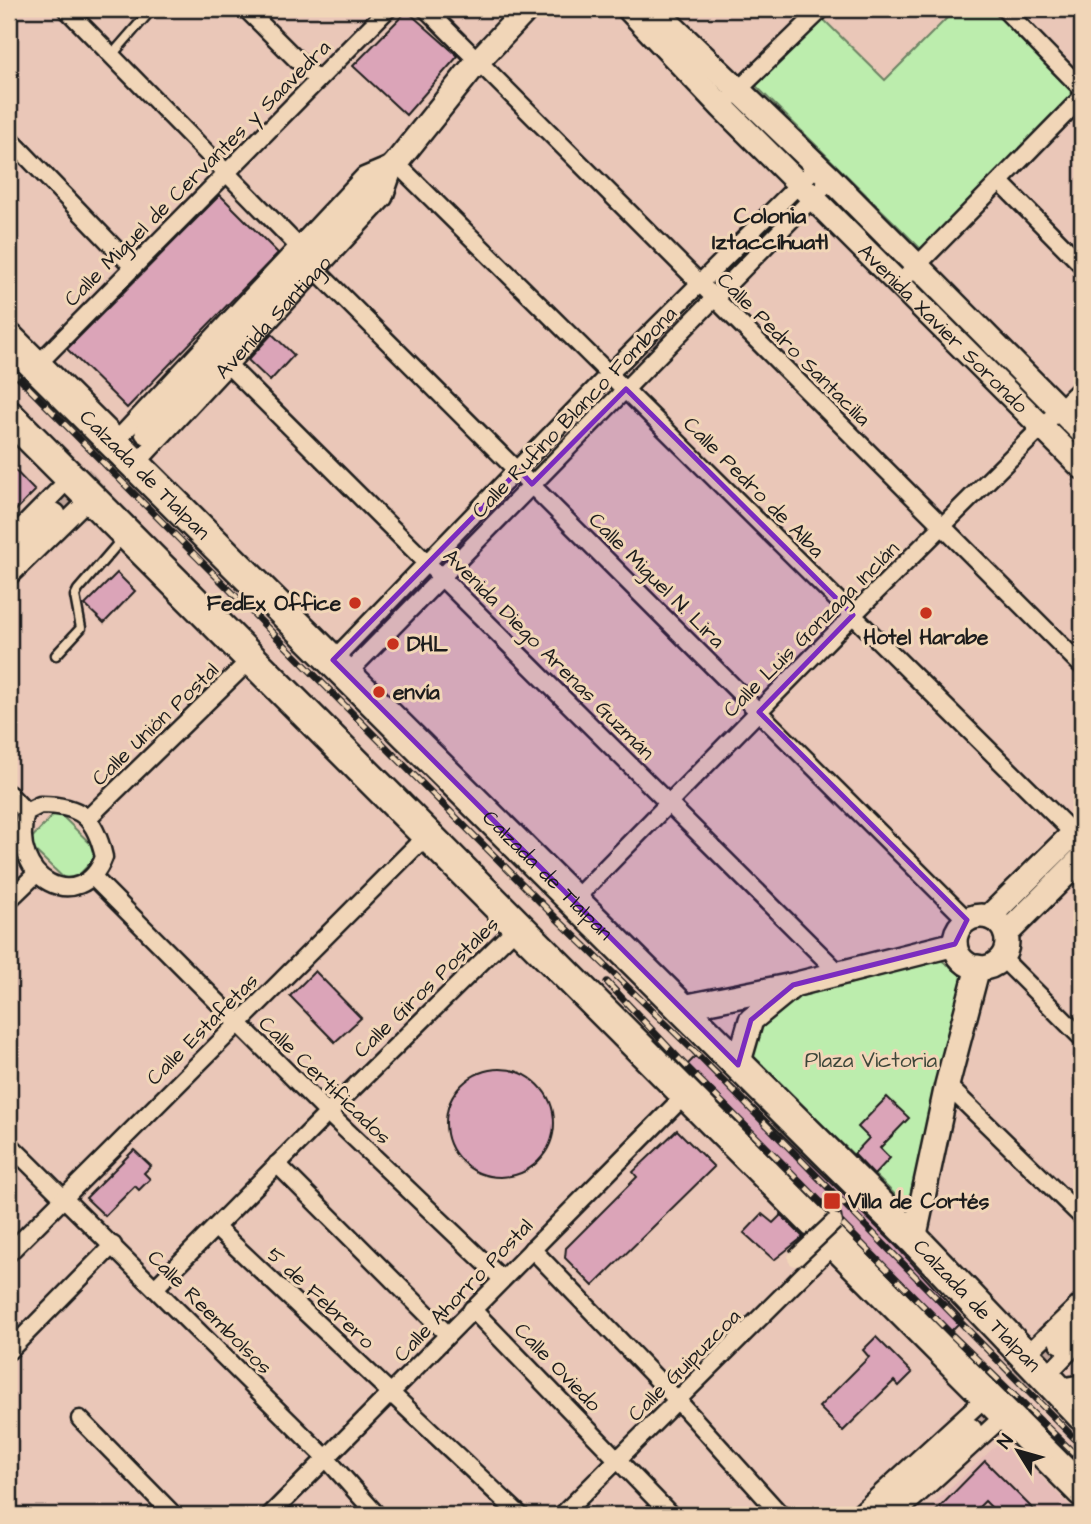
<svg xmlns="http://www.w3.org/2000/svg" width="1091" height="1524" viewBox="0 0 1091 1524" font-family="'Architects Daughter',sans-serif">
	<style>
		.built { fill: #e6bcb8 }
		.green { fill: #bcedad; stroke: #6c8464; stroke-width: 2 }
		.building { fill: #dba4b8; stroke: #1c1c1c; stroke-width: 2 }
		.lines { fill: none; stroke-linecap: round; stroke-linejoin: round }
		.secondary-tunnel { stroke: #c1a599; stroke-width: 23; stroke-dasharray: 23 11; stroke-linecap: butt }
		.lane-casing { stroke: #1c1c1c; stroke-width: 13 }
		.street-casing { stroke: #1c1c1c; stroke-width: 21 }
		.secondary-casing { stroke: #1c1c1c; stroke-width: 28 }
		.highway-casing { stroke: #1c1c1c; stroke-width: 35 }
		.lane { stroke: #f1d6b8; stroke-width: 8 }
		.street { stroke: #f1d6b8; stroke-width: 16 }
		.secondary { stroke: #f1d6b8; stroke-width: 23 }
		.highway { stroke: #f1d6b8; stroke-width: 30 }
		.rail-casing { stroke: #1c1c1c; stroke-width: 7 }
		.rail { stroke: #f1d6b8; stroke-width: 4.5; stroke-dasharray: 13; stroke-linecap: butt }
		.street-bridge-casing { stroke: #1c1c1c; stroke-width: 21; stroke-linecap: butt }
		.street-bridge { stroke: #f1d6b8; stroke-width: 16 }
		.marked { fill: #7b2cbf; fill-opacity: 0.2; stroke: #7b2cbf; stroke-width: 5; stroke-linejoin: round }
		.poi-dot { fill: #c8321e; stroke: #f1d6b8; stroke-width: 2.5 }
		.labels { text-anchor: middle; stroke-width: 6; stroke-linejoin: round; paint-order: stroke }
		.street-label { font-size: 21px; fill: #1c1c1c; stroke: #f1d6b8 }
		.poi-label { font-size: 21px; font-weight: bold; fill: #1c1c1c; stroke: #f1d6b8; text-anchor: start }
		.park-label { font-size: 21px; fill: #3c4639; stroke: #f1d6b8 }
		.neighbourhood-label { font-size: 23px; font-weight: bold; fill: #1c1c1c; stroke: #f1d6b8 }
	</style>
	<rect width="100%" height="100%" fill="#eac7b8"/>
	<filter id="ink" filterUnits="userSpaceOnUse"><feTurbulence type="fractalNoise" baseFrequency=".0143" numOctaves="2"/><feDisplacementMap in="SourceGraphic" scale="14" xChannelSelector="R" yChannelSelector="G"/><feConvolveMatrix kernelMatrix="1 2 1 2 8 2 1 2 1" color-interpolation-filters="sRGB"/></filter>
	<g filter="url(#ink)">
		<path class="built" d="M1003 1439 1079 1515H922Z"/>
		<g class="green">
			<path d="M956 9H992L1078 94 922 250 753 83 820 16 885 80Z"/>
			<path d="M57 811 100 853 70 884 27 843Z"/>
			<path d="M941 960 970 981 909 1208 749 1054 752 1029 786 1000Z"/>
		</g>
		<g class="building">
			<path d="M407 11 458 56 406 115 353 66Z"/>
			<path d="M220 195 278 253 127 408 67 349Z"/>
			<path d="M272 334 294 355 270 381 248 360Z"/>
			<path d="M9 464 35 491 9 517Z"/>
			<path d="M117 573 135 591 104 623 85 605Z"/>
			<path d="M315 971 361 1018 335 1042 290 996Z"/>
			<path d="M699 1053 896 1246 963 1319 949 1333 843 1227 841 1214 829 1213 684 1068Z"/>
			<circle cx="500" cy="1123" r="54"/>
			<path d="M887 1097 909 1118 880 1148 890 1158 874 1175 854 1154 869 1138 858 1127Z"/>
			<path d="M677 1130 714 1167 593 1286 565 1258 566 1248 637 1177 633 1172Z"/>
			<path d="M134 1150 151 1166 144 1173 150 1179 139 1190 135 1186 105 1216 86 1198Z"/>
			<path d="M762 1214 773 1223 781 1215 803 1237 774 1260 744 1233Z"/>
			<path d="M876 1337 912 1373 899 1386 894 1381 843 1431 819 1407 869 1357 863 1350Z"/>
			<path d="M985 1461 1039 1515H999L985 1501 971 1515H932Z"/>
		</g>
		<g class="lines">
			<g class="secondary-tunnel">
				<path d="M54 515 147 432"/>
				<path d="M970 1430 1061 1341"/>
			</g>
			<g class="lane-casing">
				<g id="lane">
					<path d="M111 56 152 9"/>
					<path d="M56 655 81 628 75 596 78 590 122 539"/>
				</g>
			</g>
			<g class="street-casing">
				<g id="street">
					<path d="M66 9 298 246"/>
					<path d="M246 9 317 80"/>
					<path d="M426 9 1082 666"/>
					<path d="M1004 9 1082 89"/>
					<path d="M731 97 822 9"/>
					<path d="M9 138 133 267"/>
					<path d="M396 163 1082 842"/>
					<path d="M1000 182 1082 265"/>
					<path d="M317 271 967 920"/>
					<path d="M899 284 1082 97"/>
					<path d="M36 366 388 9"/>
					<path d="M229 366 839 973"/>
					<path d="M114 443 364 176 390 165"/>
					<path id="s1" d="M136 464 384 198 394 169"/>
					<path d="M9 540 70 478"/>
					<path d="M9 577 90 498"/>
					<path d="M333 660 610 373 817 166"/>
					<path d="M347 674 831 179"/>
					<path d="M9 794 26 812"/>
					<path d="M40 805C81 805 95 817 104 857 81 917 7 880 26 812Z"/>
					<path d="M88 818 251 659"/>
					<path d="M93 877 328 1113 502 1279"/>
					<path d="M9 900 36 874"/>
					<path d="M572 902 853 615 1082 387"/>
					<path d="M1002 958 1082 1038"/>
					<path d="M947 1085 1082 1217"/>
					<path d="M9 1144 326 1458 377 1515"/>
					<path d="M277 1164 447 1334"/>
					<path d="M216 1228 520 1515"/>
					<path d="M532 1249 679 1402 781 1515"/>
					<path d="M9 1253 426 836"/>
					<path d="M156 1287 328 1113 518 926"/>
					<path d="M472 1309 671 1515"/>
					<path d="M9 1351 113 1245"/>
					<path d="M1025 1356 1082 1301"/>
					<path d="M1045 1377 1082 1339"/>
					<path d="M1055 1388 1082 1383"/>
					<path d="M80 1419 174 1515"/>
					<path d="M270 1515 686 1094"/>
					<path d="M562 1515 834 1244"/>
					<path d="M857 1515 987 1396"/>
					<path d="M896 1515 1006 1414"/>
				</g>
			</g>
			<g class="secondary-casing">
				<g id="secondary">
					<path id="s2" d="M629 9 722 107 1082 467"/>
					<path d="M654 9 831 179 1082 432"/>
					<path d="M147 432 396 163 477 62 527 9"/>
					<path d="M9 560 54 515"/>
					<circle cx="981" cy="942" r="26"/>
					<path d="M989 917 1082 825"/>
					<path d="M1006 934 1082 858"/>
					<path d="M678 1008 793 985 955 944"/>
					<path d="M738 1065 751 1020 790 988"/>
					<path d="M914 1239 947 1085 978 967"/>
					<path d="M1061 1341 1082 1320"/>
					<path d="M877 1515 970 1430"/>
				</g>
			</g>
			<g class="highway-casing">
				<g id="highway">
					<path id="s3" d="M9 339 914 1239 1082 1415"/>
					<path d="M9 416 1082 1491"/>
				</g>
			</g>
			<use href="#lane" class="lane"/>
			<use href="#street" class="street"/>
			<use href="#secondary" class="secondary"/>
			<use href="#highway" class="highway"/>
			<g class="rail-casing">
				<g id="rail">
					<path d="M9 368 556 918 694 1051 1082 1446"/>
					<path d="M607 982 683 1063 952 1335 1082 1461"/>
				</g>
			</g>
			<use href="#rail" class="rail"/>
			<g class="street-bridge-casing">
				<path id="street-bridge" d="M796 1258 834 1222"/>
			</g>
			<use href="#street-bridge" class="street-bridge"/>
		</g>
	</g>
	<path class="marked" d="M626 389 853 615 759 712 967 920 955 944 793 985 751 1020 738 1065 333 660 519 470 532 484Z"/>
	<g class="poi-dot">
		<circle cx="355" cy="603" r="7"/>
		<circle cx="926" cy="613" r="7"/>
		<circle cx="393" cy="644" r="7"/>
		<circle cx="379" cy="692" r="7"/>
		<rect x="823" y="1192" width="18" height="18" rx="3.5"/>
	</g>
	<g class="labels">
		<g class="street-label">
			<text transform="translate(197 173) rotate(-45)" y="7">Calle Miguel de Cervantes y Saavedra</text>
			<text dy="7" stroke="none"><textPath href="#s1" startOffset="201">Avenida Santiago</textPath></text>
			<text dy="7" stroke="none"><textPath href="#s2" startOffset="448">Avenida Xavier Sorondo</textPath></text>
			<text transform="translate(794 349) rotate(45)" y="7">Calle Pedro Santacilia</text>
			<text transform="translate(574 412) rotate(-46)" y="7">Calle Rufino Blanco Fombona</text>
			<text dy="7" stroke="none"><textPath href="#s3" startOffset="192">Calzada de Tlalpan</textPath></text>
			<text transform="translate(754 487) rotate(45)" y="7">Calle Pedro de Alba</text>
			<text transform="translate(657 580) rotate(45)" y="7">Calle Miguel N. Lira</text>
			<text transform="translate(811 629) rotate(-45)" y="7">Calle Luis Gonzaga Inclán</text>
			<text transform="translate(549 654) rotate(45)" y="7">Avenida Diego Arenas Guzmán</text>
			<text transform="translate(155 724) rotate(-44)" y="7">Calle Unión Postal</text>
			<text dy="7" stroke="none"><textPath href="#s3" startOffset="760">Calzada de Tlalpan</textPath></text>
			<text transform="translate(426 987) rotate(-44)" y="7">Calle Giros Postales</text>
			<text transform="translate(202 1029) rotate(-45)" y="7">Calle Estafetas</text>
			<text transform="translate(325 1080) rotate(44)" y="7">Calle Certificados</text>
			<text transform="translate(463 1290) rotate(-46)" y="7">Calle Ahorro Postal</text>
			<text transform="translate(321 1298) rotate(43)" y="7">5 de Febrero</text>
			<text dy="7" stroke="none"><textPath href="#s3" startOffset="1368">Calzada de Tlalpan</textPath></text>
			<text transform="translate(210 1312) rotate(45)" y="7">Calle Reembolsos</text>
			<text transform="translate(684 1365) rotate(-45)" y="7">Calle Guipuzcoa</text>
			<text transform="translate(558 1367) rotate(46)" y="7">Calle Oviedo</text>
		</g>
		<g class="poi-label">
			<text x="341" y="610" text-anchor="end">FedEx Office</text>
			<text x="926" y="644" text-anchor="middle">Hotel Harabe</text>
			<text x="407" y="651">DHL</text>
			<text x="393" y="699">envía</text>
			<text x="848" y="1208">Villa de Cortés</text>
		</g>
		<g class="park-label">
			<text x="871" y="1067">Plaza Victoria</text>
		</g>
		<g class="neighbourhood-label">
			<text x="770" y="223">Colonia<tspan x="770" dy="26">Iztaccíhuatl</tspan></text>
		</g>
	</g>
	<rect width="1091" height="1524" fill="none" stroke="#f1d6b8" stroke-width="35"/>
	<rect x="18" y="18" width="1056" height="1489" fill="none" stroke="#1c1c1c" stroke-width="2.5" filter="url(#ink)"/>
	<g transform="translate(1018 1451) rotate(307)" stroke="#f1d6b8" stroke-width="5" paint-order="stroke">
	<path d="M0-5L12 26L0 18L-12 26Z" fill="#1c1c1c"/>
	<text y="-10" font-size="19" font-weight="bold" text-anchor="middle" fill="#1c1c1c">N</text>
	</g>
</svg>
